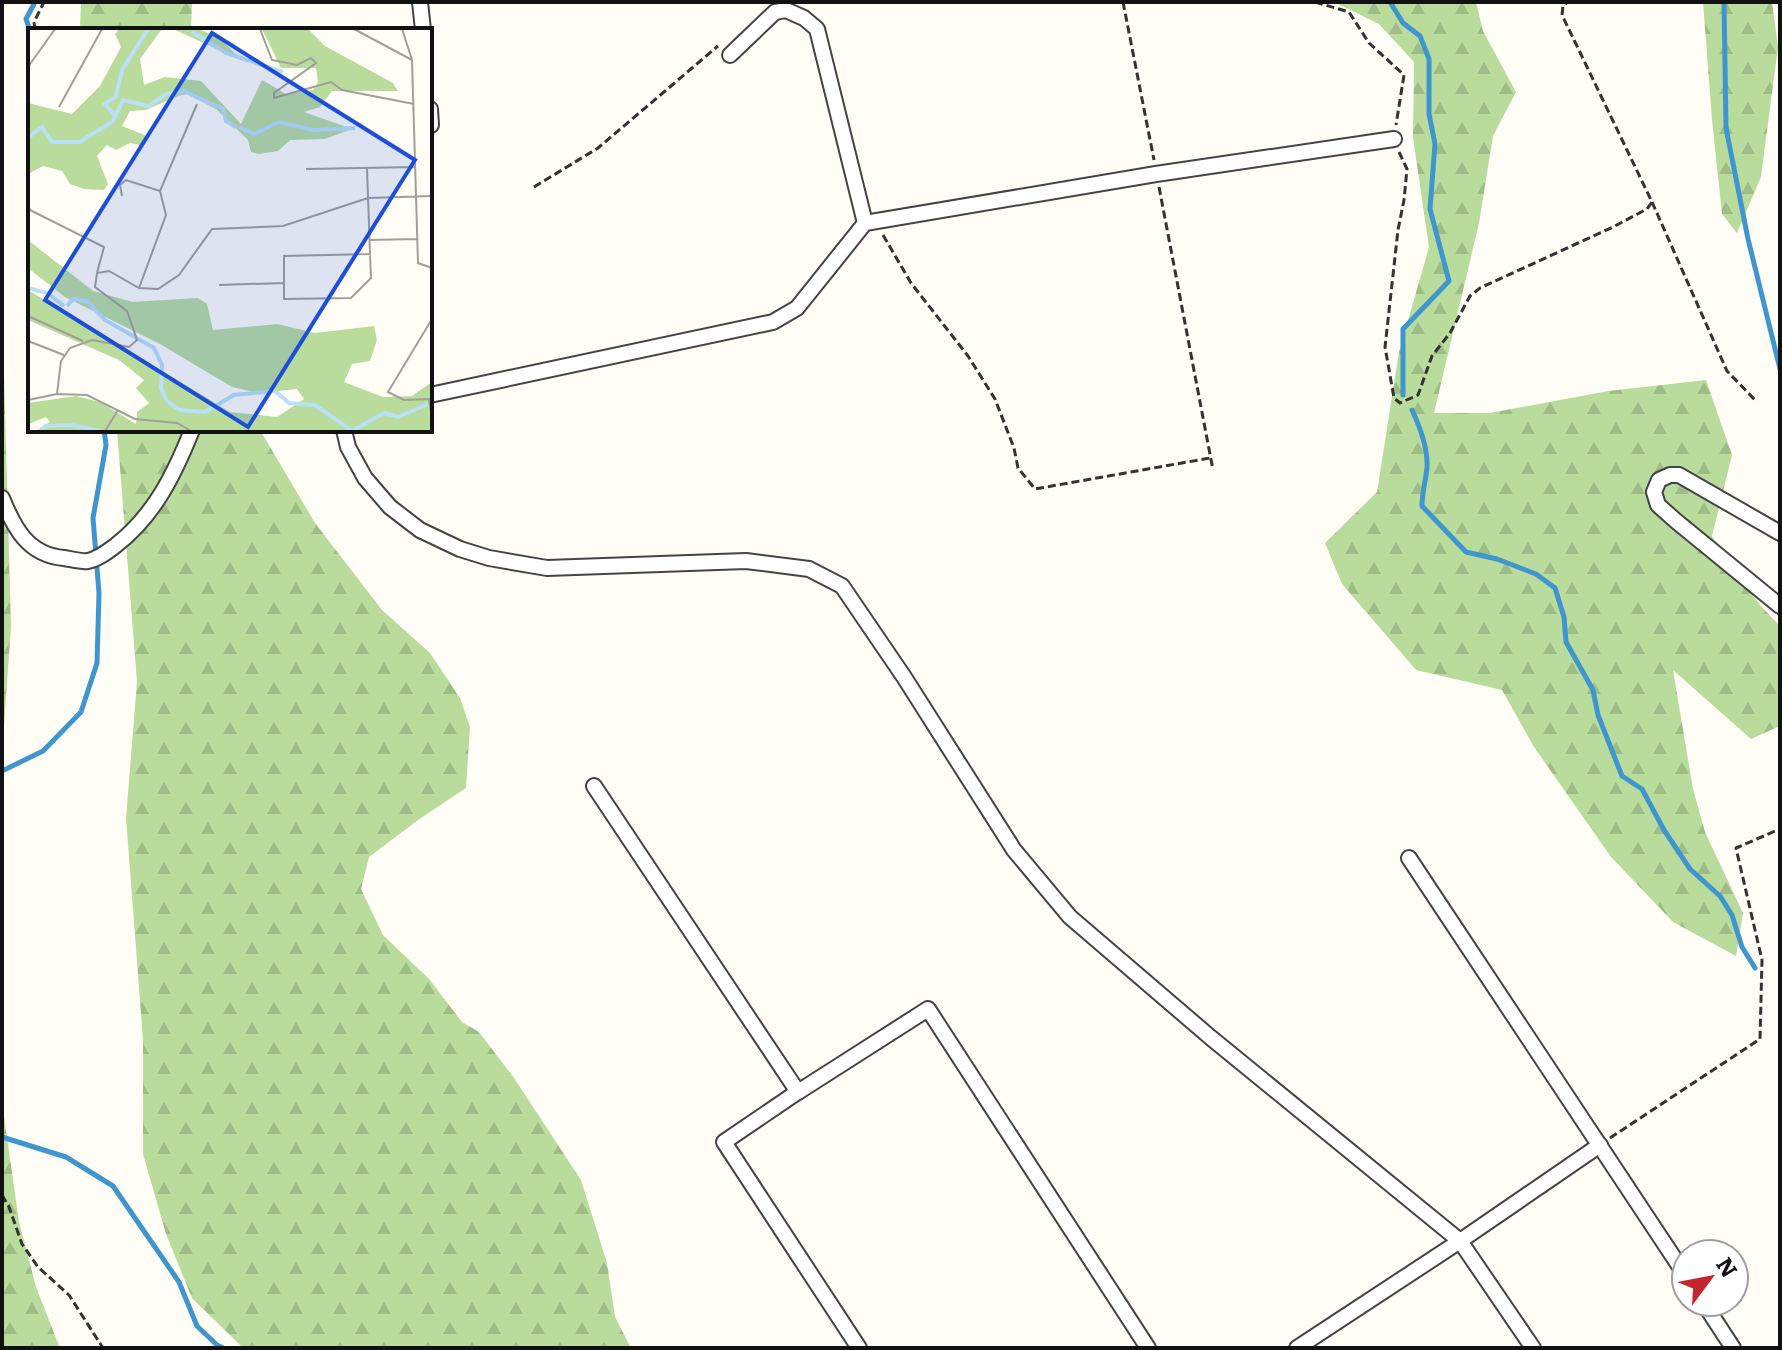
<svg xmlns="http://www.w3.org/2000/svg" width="1782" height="1350" viewBox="0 0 1782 1350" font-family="Literata,serif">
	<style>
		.forest { fill: url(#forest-firs) }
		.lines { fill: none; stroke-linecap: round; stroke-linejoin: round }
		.stream { stroke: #3f96cf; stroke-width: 5 }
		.minor-casing { stroke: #444; stroke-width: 18 }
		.path { stroke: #333; stroke-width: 3; stroke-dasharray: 8 4; stroke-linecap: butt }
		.minor { stroke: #fff; stroke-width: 14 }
		.inset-river { fill: none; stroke: #b9e0f7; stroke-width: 4 }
		.inset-road { fill: none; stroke: #a09f9a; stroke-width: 2 }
		.view { fill: #1d4ed8; fill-opacity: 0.15; stroke: #1d4ed8; stroke-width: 4 }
		.inset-edge { fill: none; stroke: #111; stroke-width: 4 }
	</style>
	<defs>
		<pattern id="forest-firs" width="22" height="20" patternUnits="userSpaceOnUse" patternTransform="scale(2)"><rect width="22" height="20" fill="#b9dc9c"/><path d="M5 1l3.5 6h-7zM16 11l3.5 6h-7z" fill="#9ebc85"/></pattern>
	</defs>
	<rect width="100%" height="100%" fill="#fffdf5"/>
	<g class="forest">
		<path d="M81 2H192L191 30H80Z"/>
		<path d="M1334 2H1476L1483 31 1516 92 1493 136 1479 223 1434 413H1490L1608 391 1706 380 1732 455 1712 536C1733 571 1751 597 1780 626V726L1751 739 1673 670 1693 789 1705 832 1743 913 1736 956 1673 922 1611 857 1534 747 1502 690 1416 670 1342 584 1325 543 1377 492 1399 352 1429 247 1413 138 1414 62 1379 24Z"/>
		<path d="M1703 2H1772L1778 47 1761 177 1737 233 1722 214 1712 120Z"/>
		<path d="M2 302 11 627 2 753Z"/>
		<path d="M117 430H260L315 523 382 610 430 653 460 698 470 727 466 788 418 820 369 857 361 889 383 935 429 979 462 1022 479 1032 514 1078 581 1180 607 1263 615 1317 631 1348H243L192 1298 166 1234 143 1154V1040L126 818 137 682Z"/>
		<path d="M2 1102 19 1222 36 1287 60 1348H2Z"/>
	</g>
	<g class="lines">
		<g class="stream">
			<path d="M1390 2 1403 23 1420 36 1429 59V114L1435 144 1430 209 1449 281 1403 329V395"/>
			<path d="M1724 2 1726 128 1748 239 1780 369"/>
			<path d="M30 31 26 19 35 2"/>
			<path d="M29 111 30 109"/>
			<path d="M1412 410C1420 427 1428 448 1427 467 1426 480 1422 492 1422 506L1466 552 1497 559 1536 574 1555 588 1564 617 1566 642 1593 690 1598 715 1622 776 1642 789 1664 830 1690 869 1720 896 1732 915 1742 947 1755 968"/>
			<path d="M2 771 43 751 81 712 97 663 99 593 93 518 106 445 104 430"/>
			<path d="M2 1137 66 1157 113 1186 179 1282 197 1326 217 1345 223 1348"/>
		</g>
		<g class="minor-casing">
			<g id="minor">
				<path d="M420 2 423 30"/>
				<path d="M730 55 775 12 786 10 804 18 817 29 865 223"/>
				<path d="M430 109 431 125H430"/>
				<path d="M430 395 773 322 797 308 865 223 1156 174 1394 139"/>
				<path d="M344 430 348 447 365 478 390 507 420 530 460 549 489 558 547 568 746 561 809 569 842 586 904 677 1014 850 1070 917 1210 1037 1460 1241 1533 1348"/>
				<path d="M2 498C14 528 28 555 64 558 71 559 81 562 88 561 98 559 107 552 115 546 154 516 174 475 192 430"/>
				<path d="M1780 533 1679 475H1670L1659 480 1654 492 1658 505 1676 521 1780 606"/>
				<path d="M594 786 798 1092 928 1009 1148 1348"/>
				<path d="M1409 858 1686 1276"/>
				<path d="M799 1091 724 1142 859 1348"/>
				<path d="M1703 1302 1733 1348"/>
				<path d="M1297 1348 1460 1241 1600 1145"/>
			</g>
		</g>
		<g class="path">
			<path d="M1123 2 1154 160"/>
			<path d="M1315 2 1349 12 1369 43 1404 75 1396 125"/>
			<path d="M35 30 34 22 44 2"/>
			<path d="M30 122V124"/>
			<path d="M1399 152 1407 169 1404 200 1398 230 1385 347 1394 398 1400 403 1418 395 1432 356 1450 333 1470 296 1480 288 1613 227 1647 209 1652 202 1562 15 1563 6 1568 2"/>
			<path d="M534 187 598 148 718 46"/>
			<path d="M1159 187 1213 470"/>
			<path d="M1652 202 1727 371 1757 402"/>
			<path d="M883 235 911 283 968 356 995 399 1014 448 1018 468 1035 489 1210 458"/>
			<path d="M1610 1138 1760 1039 1762 960 1736 848 1780 829"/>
			<path d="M2 1195 9 1207 22 1244 38 1267 69 1295 103 1348"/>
		</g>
		<use href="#minor" class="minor"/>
	</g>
	<g transform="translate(28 28)">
		<rect width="404" height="404" fill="#fffdf5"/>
		<path d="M91 1H134L112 31 116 57 137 49 173 53 213 96 234 52 258 66 285 62 290 54 288 40H253L234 1H280L297 18 365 55 370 63H304L292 79 276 84 324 101 297 111 262 112 250 123 231 126 223 124 220 112 188 81 159 66 150 68 118 82 102 83 94 98 119 108 113 117 102 115 88 122 79 117 69 128 80 156 76 162 56 161 42 156 34 143 15 138 0 146V75L44 86 72 58 93 19 87 6ZM145 1H171L191 10 215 33ZM0 212 65 263 105 274 170 270 179 276 185 302 249 296 287 305 346 298 349 312 342 333 324 336 316 354 355 369 384 368 404 354V403H8L22 394 18 389 0 396V375L48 368 72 374 108 396 109 384 121 375 108 360 116 352 91 332 0 292V262L202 384 249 389 276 371 269 361 230 365 204 359 132 316 37 269 0 240Z" fill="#b9dc9c"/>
		<path class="inset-river" d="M164 4 198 25 255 44M86 87 77 76 88 68 94 42 120 1M211 99 226 106 251 94 286 102 327 100M0 110 14 99 24 114H52L85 93 95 72 121 78 138 66 156 63 195 81 198 93 208 99M0 260 19 265 36 278M39 278 45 271 59 273 77 292 126 320 134 337 133 360 139 373 152 382 177 384 206 367 247 363 261 375 287 377 324 403 356 385 370 389 400 376M12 403 18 398 43 397 72 403"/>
		<path class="inset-road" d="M232 1 244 32 269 37 283 30 288 35 246 65V70L303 54 314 62 386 76M326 1 384 32M374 1 384 32 390 235 404 240M0 39 27 1M31 79 74 1M278 141 388 139M94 168 92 157 98 152 132 163M0 181 76 219 69 245M341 212 390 211M256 255V271L323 270 343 250 342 227M191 257 256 255V228L342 226 339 140M111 260 138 187 132 163 169 76M0 288 55 313M404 291 360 364 376 372 401 371 404 390M0 313 36 327M29 366 33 333 42 320 64 312 101 319 109 312 99 283 67 259 69 245 81 243 111 260 130 261 151 247 184 201 255 198 340 170 404 168M0 372 29 366 59 367 107 391 149 395 163 403M77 403 90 382"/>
		<path class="view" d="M184 5 387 132 220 399 17 272Z"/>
		<rect width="404" height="404" class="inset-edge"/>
	</g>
	<rect width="1782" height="1350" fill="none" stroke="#111111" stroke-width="8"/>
	<g transform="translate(1710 1278) rotate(58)"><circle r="38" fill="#ffffff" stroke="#a0a0a0" stroke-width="2"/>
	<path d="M0-6L14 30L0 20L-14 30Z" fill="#c4262e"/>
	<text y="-12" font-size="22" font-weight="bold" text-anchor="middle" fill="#111111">N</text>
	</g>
</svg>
